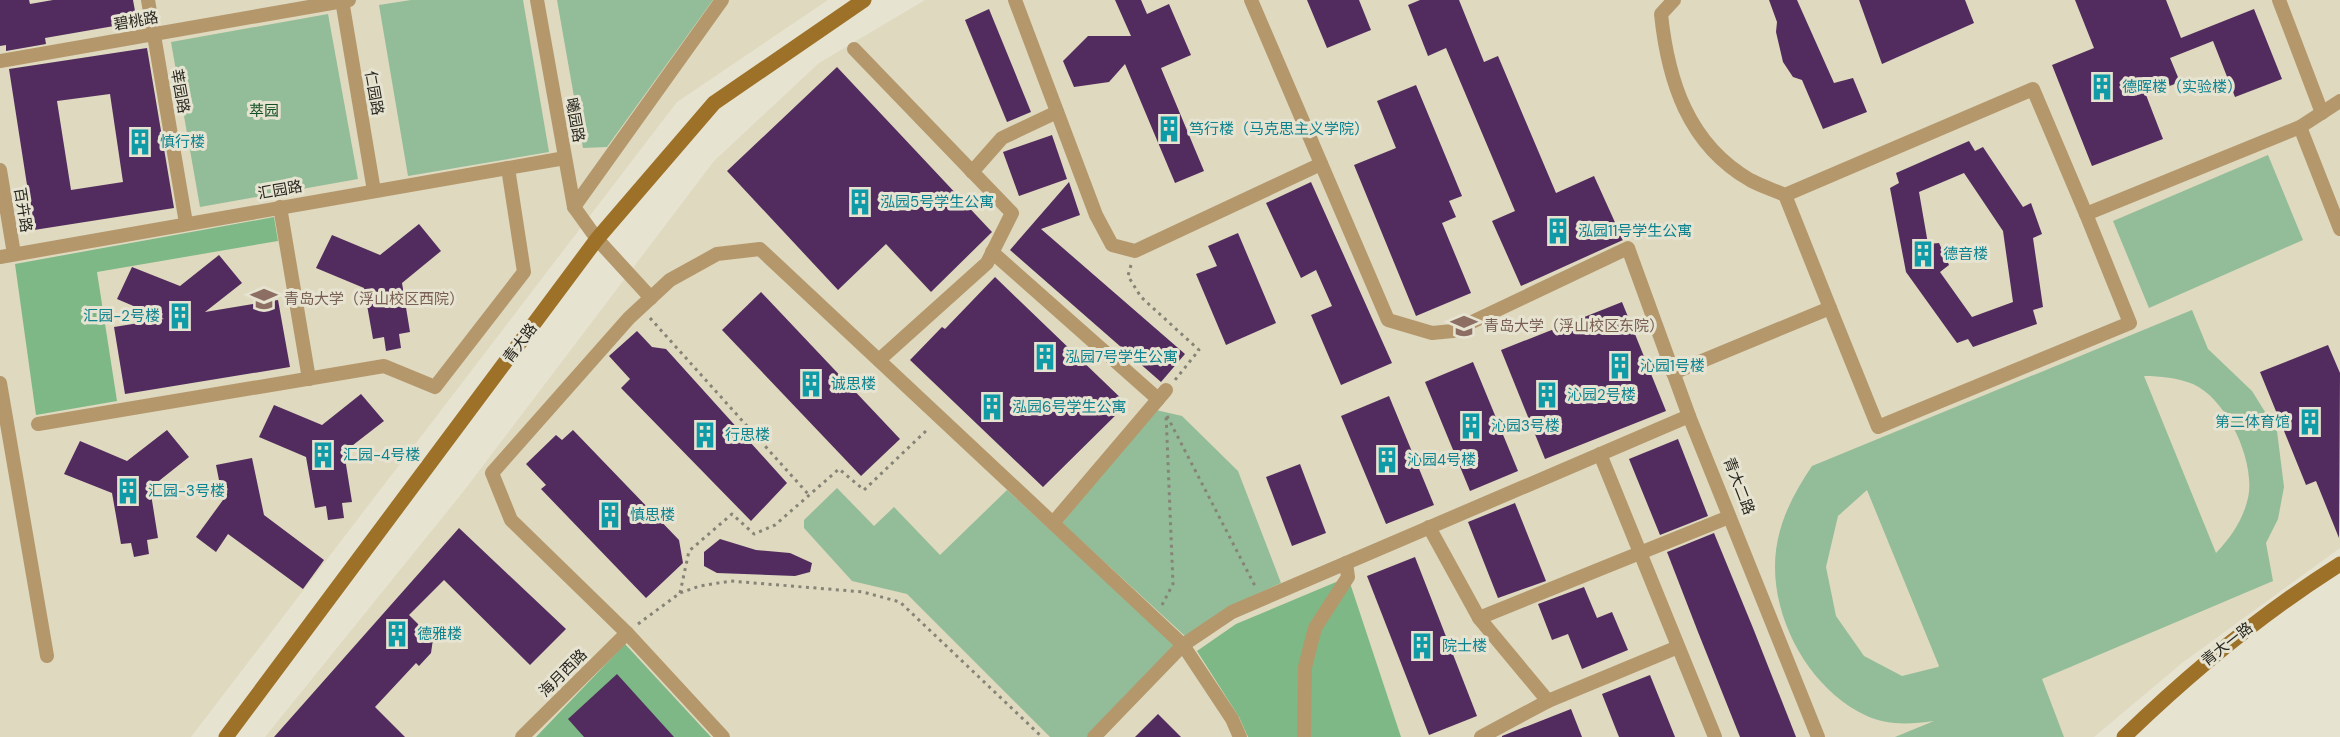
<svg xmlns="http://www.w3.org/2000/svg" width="2340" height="737" viewBox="0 0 2340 737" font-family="'DM Sans','Noto Sans SC',sans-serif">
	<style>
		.built { fill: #ded9bf }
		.green { fill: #93bd98; fill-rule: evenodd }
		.forest { fill: #7eb886 }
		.building { fill: #522c5e; fill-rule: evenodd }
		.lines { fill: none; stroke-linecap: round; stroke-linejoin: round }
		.path { stroke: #868477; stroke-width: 3; stroke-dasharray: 3 4.5; stroke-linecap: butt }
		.street { stroke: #b5976c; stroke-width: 14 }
		.secondary { stroke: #9d7128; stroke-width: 15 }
		.labels { text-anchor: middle; stroke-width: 6; stroke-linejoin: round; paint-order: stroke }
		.street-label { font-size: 15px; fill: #282720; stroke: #e7e3d1 }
		.culture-label { font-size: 15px; fill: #0d838f; stroke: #e7e3d1; text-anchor: start }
		.park-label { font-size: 15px; fill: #105022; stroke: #e7e3d1 }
		.education-label { font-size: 15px; fill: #785e54; stroke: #e7e3d1; text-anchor: start }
	</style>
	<rect width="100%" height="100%" fill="#e7e3d1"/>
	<g class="built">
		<path d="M0 0H828L677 102 191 737H0Z"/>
		<path d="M925 0H2340V548L2182 663 2094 737H265L463 492 714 161 819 63Z"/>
	</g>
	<g class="green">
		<path d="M411 0H523L549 152 408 176 379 5Z"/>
		<path d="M557 0H713L607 147 583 148Z"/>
		<path d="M328 14 358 179 200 207 171 42Z"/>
		<path d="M2268 155 2303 240 2149 308 2113 221Z"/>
		<path d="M2192 310 2208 349 2252 391 2277 431 2284 487 2278 519 2266 543 2273 581 2042 679 2064 737H1895L1934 721C1911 724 1889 726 1867 716 1812 691 1775 625 1775 567 1775 529 1791 497 1812 466ZM2144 376C2160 376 2178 378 2193 384 2227 399 2256 462 2248 498 2243 520 2231 537 2216 553ZM1867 490 1939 666 1938 667 1902 676 1864 656 1836 616 1826 567 1838 516Z"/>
		<path d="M1156 410 1182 416 1238 471 1281 583 1227 608 1185 636 1062 523Z"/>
		<path d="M837 488 874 526 894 507 940 555 1007 490 1175 645 1088 737H1050L907 594 852 581 804 528V520Z"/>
	</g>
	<g class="forest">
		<path d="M274 217 278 241 97 272 117 401 36 415 15 264Z"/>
		<path d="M1348 577 1401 737H1248L1239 717 1197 651 1236 624Z"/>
		<path d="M625 644 711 737H536Z"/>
	</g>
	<g class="building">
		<path d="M0 0H29L30 4 53 0H133L137 22 45 38 46 44 6 51V45L0 46Z"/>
		<path d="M1115 0H1141L1147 14 1169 4 1191 55 1161 68 1204 171 1175 183 1125 64 1109 82 1074 87 1063 61 1088 36H1131Z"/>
		<path d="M1307 0H1359L1371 30 1327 48Z"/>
		<path d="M1420 0H1459L1484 62 1498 56 1556 193 1594 176 1623 240 1521 286 1492 221 1515 211 1446 48 1428 56 1408 5Z"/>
		<path d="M1769 0H1797L1834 83 1853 78 1867 112 1823 129 1802 80 1793 77 1783 62 1776 32 1777 22Z"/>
		<path d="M1859 0H1965L1974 23 1882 64Z"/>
		<path d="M2075 0H2166L2181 38 2254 9 2282 79 2235 97 2213 41 2170 58 2180 82 2146 95 2163 139 2092 166 2052 65 2094 48Z"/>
		<path d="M989 9 1031 112 1007 122 965 20Z"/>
		<path d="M147 48 174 208 34 230 9 69ZM110 94 123 182 71 190 57 101Z"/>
		<path d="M837 67 992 232 931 292 886 244 838 290 727 171Z"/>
		<path d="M1416 85 1462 196 1449 201 1456 217 1442 223 1471 293 1416 316 1354 165 1396 148 1377 101Z"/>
		<path d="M1052 135 1067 179 1019 196 1003 152Z"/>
		<path d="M1969 141 1975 151 1983 147 2023 207 2031 203 2042 234 2033 238 2043 307 2033 310 2037 324 1973 347 1968 339 1957 343 1906 272 1890 188 1899 183 1896 173ZM1964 173 2003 231 2013 302 1972 317 1940 272 1949 265 1939 243 1928 244 1919 192Z"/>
		<path d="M1069 182 1080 215 1041 229 1185 354 1161 382 1010 250Z"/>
		<path d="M1311 182 1392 363 1341 385 1311 315 1332 306 1316 270 1301 278 1266 203Z"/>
		<path d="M419 224 441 251 402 283 410 332 399 334 401 348 386 351 384 337 373 339 364 288 316 268 332 235 380 255Z"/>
		<path d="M1238 233 1276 323 1226 345 1196 274 1217 266 1208 246Z"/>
		<path d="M219 255 242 283 205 312 278 300 290 367 125 394 114 327 164 319 117 299 132 267 180 286Z"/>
		<path d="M995 277 1127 404 1043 487 910 360 942 327 945 329Z"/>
		<path d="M761 292 900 439 861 476 722 330Z"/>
		<path d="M1622 302 1666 411 1545 459 1501 350Z"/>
		<path d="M637 331 652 347 666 349 787 483 751 521 621 388 630 379 609 356Z"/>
		<path d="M2328 345 2340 373 2339 538 2316 481 2306 485 2260 372Z"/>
		<path d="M1473 362 1518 471 1470 491 1425 382Z"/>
		<path d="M361 394 384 421 344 452 352 502 342 503 344 518 328 520 326 506 315 508 306 457 259 437 274 405 322 425Z"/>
		<path d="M1389 396 1434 505 1386 524 1341 416Z"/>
		<path d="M167 430 189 457 150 488 158 538 147 540 149 554 134 557 131 543 121 544 112 493 64 474 80 441 127 461Z"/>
		<path d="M573 430 679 540 683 563 646 598 541 489 546 485 526 464 556 435 562 440Z"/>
		<path d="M1678 439 1708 516 1660 535 1629 459Z"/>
		<path d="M252 458 264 515 324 560 303 589 228 534 216 552 196 537 223 500 216 465Z"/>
		<path d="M1300 464 1326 533 1292 546 1266 477Z"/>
		<path d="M1515 503 1546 581 1498 598 1468 522Z"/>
		<path d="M459 528 566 629 530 665 444 580 409 615 433 639 431 653 419 666 416 663 375 707 405 737H274Z"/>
		<path d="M1714 533 1753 628 1796 737H1740L1698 632 1667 552Z"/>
		<path d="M720 539 756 550 790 553 812 563 810 572 795 576 717 573 704 566V552Z"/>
		<path d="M1415 557 1477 716 1429 735 1367 576Z"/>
		<path d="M1584 587 1597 618 1612 612 1628 650 1582 669 1568 634 1552 640 1538 604Z"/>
		<path d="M617 674 674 737H584L568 719Z"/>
		<path d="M1650 675 1675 737H1619L1602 694Z"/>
		<path d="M1571 709 1582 737H1502V736Z"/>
		<path d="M1158 714 1181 737H1135Z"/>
	</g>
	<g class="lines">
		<g class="path">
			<path d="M1131 265 1128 276 1141 297 1199 350 1175 380"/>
			<path d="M650 318 809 495"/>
			<path d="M1167 416 1255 586"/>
			<path d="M680 593 689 551 732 514 754 534 775 525 839 469 864 490 928 429"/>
			<path d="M1162 605 1173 584 1166 414"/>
			<path d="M638 624 680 593 700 586 731 581 863 592 900 602 1042 737"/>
		</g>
		<g class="street">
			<path d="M148 0 186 223"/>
			<path d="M342 0 374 191"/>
			<path d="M537 0 574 207 597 239 651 298"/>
			<path d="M1015 0 1096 215 1112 245 1135 251 1321 164"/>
			<path d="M1251 0 1388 320 1432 333 1453 331 1628 248 1689 416 1818 737"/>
			<path d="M1674 0 1661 14C1668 81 1688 144 1750 180 1761 186 1774 190 1785 195"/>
			<path d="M2279 0 2322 113"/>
			<path d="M854 49 1012 213 987 263 879 360"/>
			<path d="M0 61 349 0"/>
			<path d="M2300 127 2340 229"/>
			<path d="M0 170 14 254"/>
			<path d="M972 172 1002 138 1057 112"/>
			<path d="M280 207 309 379"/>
			<path d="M574 207 722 0"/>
			<path d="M992 252 1158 399"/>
			<path d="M0 257 565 158"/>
			<path d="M1830 308 1785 195 2033 89 2086 214"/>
			<path d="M1673 373 1830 308 1878 427 2130 323 2086 214 2300 127 2340 101"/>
			<path d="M0 383 47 656"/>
			<path d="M38 424 384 366 435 387 524 272 508 168"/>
			<path d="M1600 454 1715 737"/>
			<path d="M1053 523 1166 390"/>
			<path d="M1429 527 1479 618 1548 701 1481 737"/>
			<path d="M1479 618 1729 517"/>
			<path d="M1548 701 1678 647"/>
			<path d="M522 737 627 633"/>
			<path d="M723 737 627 633 511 520 492 473 629 318 670 280 717 254 760 249 1183 645 1232 719 1240 737"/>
			<path d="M1094 737 1183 645 1232 612 1689 416"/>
			<path d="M1304 737 1305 667 1315 628 1348 577 1346 563"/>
		</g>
		<g class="secondary">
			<path d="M226 737 597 239 714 103 864 0"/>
			<path d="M2124 737C2191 672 2261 614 2340 564"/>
		</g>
	</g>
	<defs>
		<g id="building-bare" transform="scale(2.07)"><path d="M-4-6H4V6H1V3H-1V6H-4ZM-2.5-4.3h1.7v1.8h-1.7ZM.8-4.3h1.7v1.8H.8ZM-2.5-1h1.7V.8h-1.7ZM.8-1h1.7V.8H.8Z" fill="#0f9aa8" stroke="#e7e3d1" stroke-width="2.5" paint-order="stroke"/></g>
		<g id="university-bare" transform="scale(2.07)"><path d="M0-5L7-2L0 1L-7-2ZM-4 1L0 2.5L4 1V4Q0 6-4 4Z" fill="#8d6e63" stroke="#e7e3d1" stroke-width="2.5" paint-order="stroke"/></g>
	</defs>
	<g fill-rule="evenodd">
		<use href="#building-bare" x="2102" y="87"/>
		<use href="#building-bare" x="1169" y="129"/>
		<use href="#building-bare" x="140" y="142"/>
		<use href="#building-bare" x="860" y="202"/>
		<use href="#building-bare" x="1558" y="231"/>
		<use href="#building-bare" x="1923" y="254"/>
		<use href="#university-bare" x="264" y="299"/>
		<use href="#building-bare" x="180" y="316"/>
		<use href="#university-bare" x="1464" y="326"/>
		<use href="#building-bare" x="1045" y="357"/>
		<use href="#building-bare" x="1620" y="366"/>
		<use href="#building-bare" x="811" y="384"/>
		<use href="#building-bare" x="1547" y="395"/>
		<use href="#building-bare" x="992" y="407"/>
		<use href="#building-bare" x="2310" y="422"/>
		<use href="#building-bare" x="1471" y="426"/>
		<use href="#building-bare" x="705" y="435"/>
		<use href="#building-bare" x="323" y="455"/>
		<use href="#building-bare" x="1387" y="460"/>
		<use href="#building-bare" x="128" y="491"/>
		<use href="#building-bare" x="610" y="515"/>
		<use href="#building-bare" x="397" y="634"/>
		<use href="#building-bare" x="1422" y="646"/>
	</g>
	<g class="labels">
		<g class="street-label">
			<text transform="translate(136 21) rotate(-10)" y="5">碧桃路</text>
			<text transform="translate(180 91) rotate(80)" y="5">莘园路</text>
			<text transform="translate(374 93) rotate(80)" y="5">仁园路</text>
			<text transform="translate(575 120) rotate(80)" y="5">曦园路</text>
			<text transform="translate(280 190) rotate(-10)" y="5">汇园路</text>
			<text transform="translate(23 210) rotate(81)" y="5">百卉路</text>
			<text transform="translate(520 343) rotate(-53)" y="5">青大路</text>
			<text transform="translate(1739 486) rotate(69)" y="5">青大二路</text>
			<text transform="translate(2227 644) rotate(-38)" y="5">青大一路</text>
			<text transform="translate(563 673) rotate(-45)" y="5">海月西路</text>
		</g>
		<g class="culture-label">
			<text x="2122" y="92">德晖楼（实验楼）</text>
			<text x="1189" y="134">笃行楼（马克思主义学院）</text>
			<text x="160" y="147">慎行楼</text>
			<text x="880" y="207">泓园5号学生公寓</text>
			<text x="1578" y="236">泓园11号学生公寓</text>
			<text x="1943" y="259">德音楼</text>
			<text x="160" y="321" text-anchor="end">汇园-2号楼</text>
			<text x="1065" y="362">泓园7号学生公寓</text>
			<text x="1640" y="371">沁园1号楼</text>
			<text x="831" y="389">诚思楼</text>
			<text x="1567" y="400">沁园2号楼</text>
			<text x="1012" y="412">泓园6号学生公寓</text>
			<text x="2290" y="427" text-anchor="end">第二体育馆</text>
			<text x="1491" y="431">沁园3号楼</text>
			<text x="725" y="440">行思楼</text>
			<text x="343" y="460">汇园-4号楼</text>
			<text x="1407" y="465">沁园4号楼</text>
			<text x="148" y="496">汇园-3号楼</text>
			<text x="630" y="520">慎思楼</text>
			<text x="417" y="639">德雅楼</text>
			<text x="1442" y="651">院士楼</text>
		</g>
		<g class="park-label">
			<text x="264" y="116">萃园</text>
		</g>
		<g class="education-label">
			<text x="284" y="304">青岛大学（浮山校区西院）</text>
			<text x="1484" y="331">青岛大学（浮山校区东院）</text>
		</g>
	</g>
</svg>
